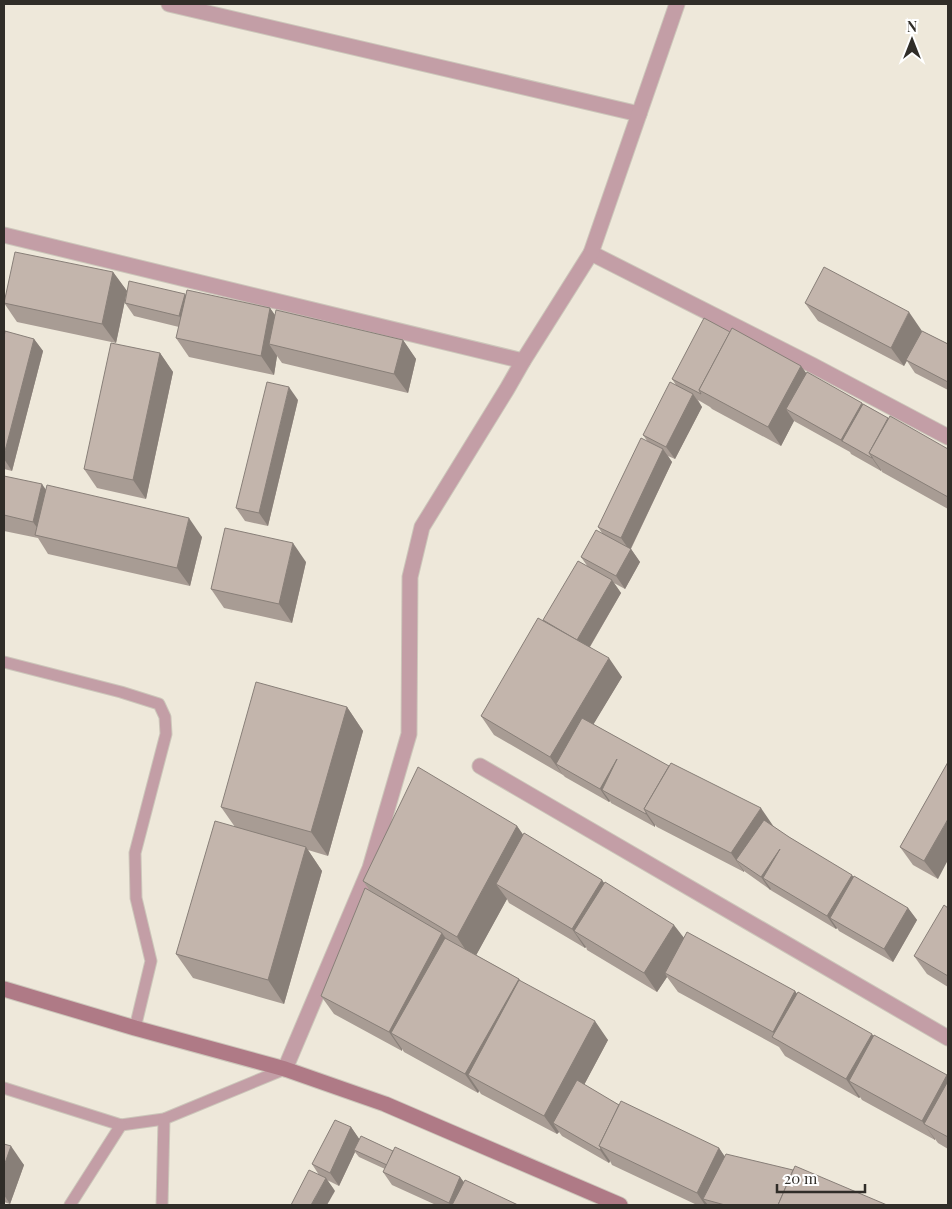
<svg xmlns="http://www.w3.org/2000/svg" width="952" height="1209" viewBox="0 0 952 1209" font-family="'Playfair Display',serif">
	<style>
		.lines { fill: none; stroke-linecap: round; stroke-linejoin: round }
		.lane-casing { stroke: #ccc6ba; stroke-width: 13 }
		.street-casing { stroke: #ccc6ba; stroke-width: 17 }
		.secondary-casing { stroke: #ccc6ba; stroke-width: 17 }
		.lane { stroke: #c39ea6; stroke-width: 11 }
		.street { stroke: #c39ea6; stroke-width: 15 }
		.secondary { stroke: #af7a86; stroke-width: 15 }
		.wall { fill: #a89c94 }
		.shaded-wall { fill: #887f78 }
		.building { fill: #c3b5ac; stroke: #887f78 }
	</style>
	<rect width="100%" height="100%" fill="#eee8da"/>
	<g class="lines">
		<g class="lane-casing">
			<g id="lane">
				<path d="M4 662 121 692 159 704 165 717 166 734 135 853 136 898 151 961 135 1028"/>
				<path d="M4 1088 121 1125 164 1119 285 1069"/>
				<path d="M70 1205 121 1125"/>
				<path d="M162 1205 164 1119"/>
			</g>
		</g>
		<g class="street-casing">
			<g id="street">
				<path d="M169 4 639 114"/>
				<path d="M4 235 523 361"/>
				<path d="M591 253 812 365 948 437"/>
				<path d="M480 766 948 1038"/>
				<path d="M285 1069 370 868 409 734 410 577 422 527 507 389 523 361 591 253 677 4"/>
			</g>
		</g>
		<g class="secondary-casing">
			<path id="secondary" d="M4 989 135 1028 285 1069 385 1104 620 1205"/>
		</g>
		<use href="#lane" class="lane"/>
		<use href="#street" class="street"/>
		<use href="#secondary" class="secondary"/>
	</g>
	<g class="wall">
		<path d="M113 272 127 291 116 343 17 322 4 303Z"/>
		<path d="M186 295 270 308 275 315 403 340 416 359 408 393 282 363 277 356 274 375 189 357 176 338 179 327 134 316 125 303Z"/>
		<path d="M805 303 922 331 948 344V390L915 373 907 361 904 366 818 321Z"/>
		<path d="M730 332 801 366 806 373 862 403 863 404 888 418 948 449V509L882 472 881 470V471L851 454 850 452 794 421 781 446 712 409 710 407 698 400 702 407 675 459 668 456 672 462 631 549 640 562 625 589 614 583 621 593 590 647 622 677 593 724 774 827 789 837 854 877 908 908 917 920 893 962 839 931 837 928 836 929 772 891 744 871V872L657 827 655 825V827L611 803 610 801 609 802 565 777 563 775 494 735 481 716 543 621 588 567 581 557 602 533 598 527 648 442 643 435 676 385 672 379Z"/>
		<path d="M4 338 34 339 43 351 12 471 4 469Z"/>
		<path d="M160 353 173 372 146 499 97 488 84 469Z"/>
		<path d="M298 400 268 526 245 521 236 508Z"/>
		<path d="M4 476 46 490 202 537 190 586 48 554 38 538 4 531Z"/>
		<path d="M306 562 292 623 224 608 211 589Z"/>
		<path d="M347 707 363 731 328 856 308 850 322 871 284 1004 193 978 176 954 235 827 221 807Z"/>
		<path d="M948 762 938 879 913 865 900 847Z"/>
		<path d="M517 826 523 835 602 880 604 883 684 938 795 991 797 994 948 1077V1149L938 1143 935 1139V1140L862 1100 860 1097 859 1098 785 1056 779 1047 678 992 667 977 657 992 587 950 586 947 585 948 509 903 507 899 476 955 519 979 520 981 608 1040 584 1085 619 1105 719 1148 724 1156 887 1205H697L612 1165 610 1161 609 1163 562 1136 559 1132 557 1134 481 1094 479 1091 478 1093 404 1052 402 1049V1051L334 1014 321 996 370 891 363 881Z"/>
		<path d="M948 908V987L927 974 914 956Z"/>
		<path d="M351 1127 359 1139 393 1151 460 1177 464 1182 518 1205H436L392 1185 383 1172 385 1169 359 1157 355 1152 339 1186 327 1180 335 1191 319 1175 312 1164Z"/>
		<path d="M4 1144 24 1165 10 1204 4 1202Z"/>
	</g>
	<g class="shaded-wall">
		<path d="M113 272 127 291 116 343 102 324Z"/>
		<path d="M185 294 194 307 188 329 179 316Z"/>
		<path d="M270 308 283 327 269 344 277 356 274 375 261 356Z"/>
		<path d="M909 312 922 331 904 366 891 348Z"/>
		<path d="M34 339 43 351 12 471 4 459V455Z"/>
		<path d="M403 340 416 359 408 393 394 374Z"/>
		<path d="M160 353 173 372 146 499 133 480Z"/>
		<path d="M801 366 814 384 786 409 794 421 781 446 768 427Z"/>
		<path d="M289 387 298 400 268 526 259 513Z"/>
		<path d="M693 394 702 407 675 459 666 447Z"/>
		<path d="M862 403 871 416 842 442 841 440Z"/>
		<path d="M663 449 672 462 630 550 631 549 640 562 625 589 616 576 630 551 621 538Z"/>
		<path d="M872 457 881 470V471L872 458Z"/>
		<path d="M42 484 55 503 44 537 33 522Z"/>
		<path d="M189 518 202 537 190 586 177 568Z"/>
		<path d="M293 543 306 562 292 623 279 604Z"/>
		<path d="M612 580 621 593 586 653 577 640Z"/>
		<path d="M609 658 622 677 566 770 556 764 563 775 550 757Z"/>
		<path d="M347 707 363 731 328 856 311 832Z"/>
		<path d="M617 759 602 790 610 801 609 802 600 789Z"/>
		<path d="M761 808 774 827 747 867 736 860 744 871V872L731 853Z"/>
		<path d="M646 812 655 825V827L646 814Z"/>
		<path d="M948 819V860L938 879 924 861Z"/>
		<path d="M517 826 534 850 496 884 507 899 473 961 457 937Z"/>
		<path d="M306 847 322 871 284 1004 268 980Z"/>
		<path d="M780 849 763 878 771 889 770 890 761 877Z"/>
		<path d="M852 875 861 888 830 918 837 928 836 929 827 916Z"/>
		<path d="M602 880 615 899 574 931 586 947 585 948 572 929Z"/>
		<path d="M908 908 917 920 893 962 884 949Z"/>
		<path d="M674 925 688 943 665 973 667 977 657 992 644 973Z"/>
		<path d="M442 933 455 951 391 1033 402 1049V1051L389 1032Z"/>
		<path d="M519 979 532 997 468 1075 479 1091 478 1093 465 1074Z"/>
		<path d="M795 991 808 1010 779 1041 773 1032Z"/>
		<path d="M595 1021 608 1040 561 1128 553 1123 559 1132 557 1134 544 1116Z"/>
		<path d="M872 1034 885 1052 849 1081 860 1097 859 1098 846 1079Z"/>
		<path d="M947 1075 948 1077V1115L924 1124 935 1139V1140L922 1121Z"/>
		<path d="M351 1127 360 1140 354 1150 355 1152 339 1186 330 1173Z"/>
		<path d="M11 1146 24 1165 10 1204 4 1195V1166Z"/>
		<path d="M601 1148 610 1161 609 1163 600 1150Z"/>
		<path d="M719 1148 732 1167 703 1199 708 1205H705L697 1193Z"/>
		<path d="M460 1177 469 1190 462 1205H450L449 1203Z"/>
		<path d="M326 1178 335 1191 327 1205H311Z"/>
	</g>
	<g class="building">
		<path d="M15 252 113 272 102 324 4 303Z"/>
		<path d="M824 267 909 312 891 348 805 303Z"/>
		<path d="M129 281 185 294 179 316 125 303Z"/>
		<path d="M187 290 270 308 261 356 176 338Z"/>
		<path d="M276 310 403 340 394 374 269 344Z"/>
		<path d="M704 318 730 332 699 390 701 394 672 379Z"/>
		<path d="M732 328 801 366 768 427 699 390Z"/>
		<path d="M5 331 34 339 4 455V338Z"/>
		<path d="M922 331 948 344V382L906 360Z"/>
		<path d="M111 343 160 353 133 480 84 469Z"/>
		<path d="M807 372 862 403 841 440 786 409Z"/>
		<path d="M267 382 289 387 259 513 236 508Z"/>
		<path d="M670 382 693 394 666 447 643 435Z"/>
		<path d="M863 404 888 418 869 453 872 457V458L842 441Z"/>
		<path d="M890 416 948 449V497L869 453Z"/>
		<path d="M641 438 663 449 621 538 598 527Z"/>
		<path d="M4 476 42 484 33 522 4 515Z"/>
		<path d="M47 485 189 518 177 568 35 535Z"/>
		<path d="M225 528 293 543 279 604 211 589Z"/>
		<path d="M596 530 631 549 616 576 581 557Z"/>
		<path d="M578 561 612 580 577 640 543 620Z"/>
		<path d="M538 618 609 658 550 757 481 716Z"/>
		<path d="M256 682 347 707 311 832 221 807Z"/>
		<path d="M582 718 669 766 644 809 646 812V814L602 790 617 759 600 789 556 764Z"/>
		<path d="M948 762V819L924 861 900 847Z"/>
		<path d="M671 763 761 808 731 853 644 809Z"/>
		<path d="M418 767 517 826 457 937 363 881Z"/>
		<path d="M764 820 789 837 852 875 827 916 763 878 780 849 761 877 736 860Z"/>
		<path d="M215 821 306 847 268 980 176 954Z"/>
		<path d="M524 833 602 880 572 929 496 884Z"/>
		<path d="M854 876 908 908 884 949 830 918Z"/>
		<path d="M605 882 674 925 644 973 574 931Z"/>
		<path d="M365 888 442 933 389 1032 321 996Z"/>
		<path d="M944 905 948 908V976L914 956Z"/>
		<path d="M687 932 795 991 773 1032 665 973Z"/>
		<path d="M445 938 519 979 465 1074 391 1033Z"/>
		<path d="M519 980 595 1021 544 1116 468 1075Z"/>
		<path d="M798 992 872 1034 846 1079 772 1037Z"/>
		<path d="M874 1035 947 1075 922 1121 849 1081Z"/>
		<path d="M577 1080 619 1105 599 1146 601 1148 600 1150 553 1123Z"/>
		<path d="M948 1081V1137L924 1124Z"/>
		<path d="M621 1101 719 1148 697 1193 599 1146Z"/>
		<path d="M335 1120 351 1127 330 1173 312 1164Z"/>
		<path d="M361 1136 393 1151 387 1165 354 1150Z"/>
		<path d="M4 1144 11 1146 4 1166Z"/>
		<path d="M395 1147 460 1177 449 1203 383 1172Z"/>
		<path d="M726 1154 793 1170 778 1205H725L703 1199Z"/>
		<path d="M795 1166 887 1205H778Z"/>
		<path d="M309 1170 326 1178 311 1205H291Z"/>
		<path d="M465 1180 518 1205H452Z"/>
	</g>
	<rect width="952" height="1209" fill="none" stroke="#302d28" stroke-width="10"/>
	<g transform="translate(912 40)" stroke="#ffffff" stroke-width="4" paint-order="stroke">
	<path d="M0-4L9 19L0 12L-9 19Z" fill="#302d28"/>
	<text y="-8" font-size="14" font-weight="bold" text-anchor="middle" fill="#302d28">N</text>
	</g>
	<path d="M777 1184v8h88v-8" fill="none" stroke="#302d28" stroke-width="2.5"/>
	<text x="784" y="1184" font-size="15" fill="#302d28" stroke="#ffffff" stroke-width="4" paint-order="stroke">20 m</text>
</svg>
